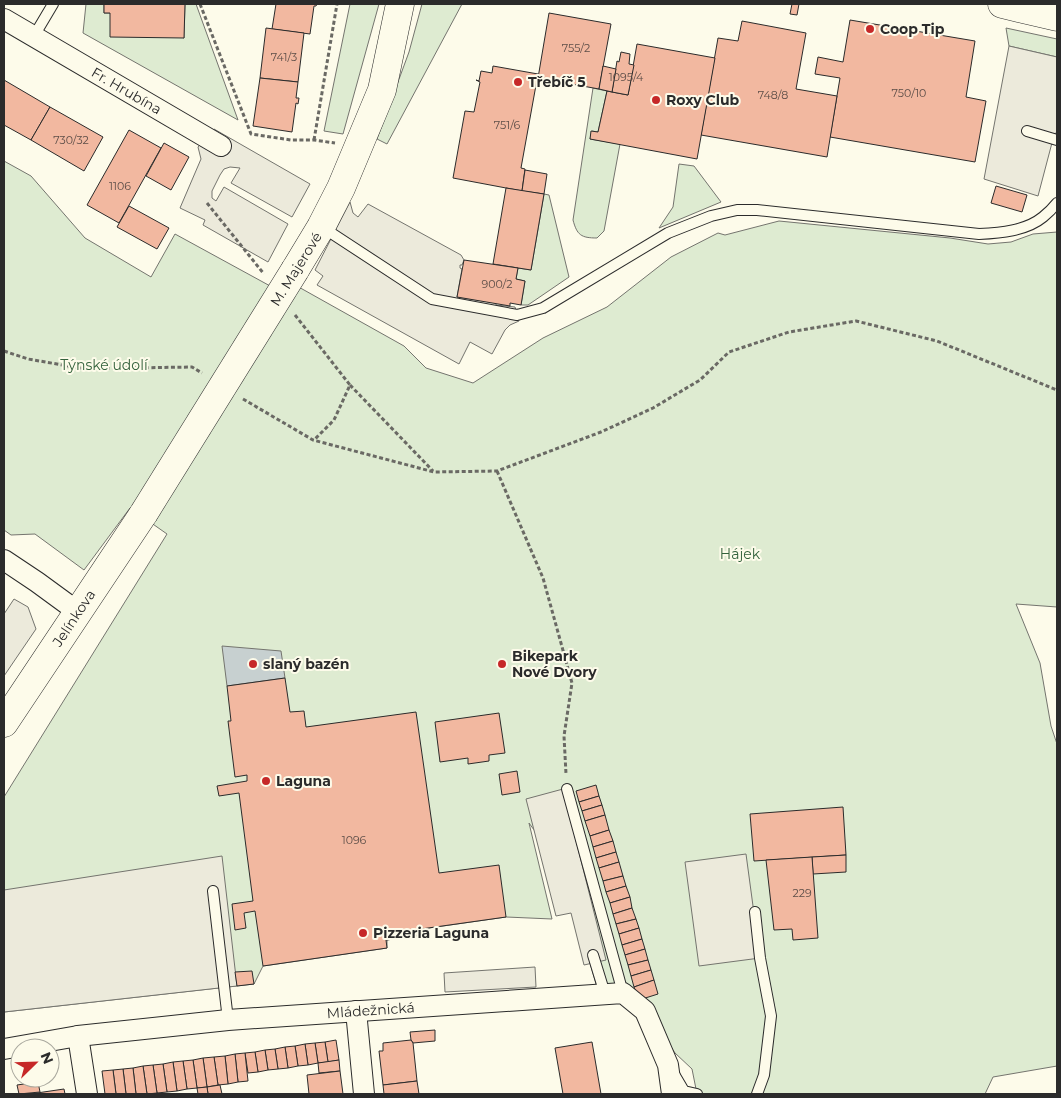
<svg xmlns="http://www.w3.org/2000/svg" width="1061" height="1098" viewBox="0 0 1061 1098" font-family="Montserrat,sans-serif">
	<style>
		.green { fill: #deebd1; stroke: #74746e }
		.parking { fill: #eceadb; stroke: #74746e }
		.water { fill: #c7d0d0; stroke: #74746e }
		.building { fill: #f2b8a0; stroke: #2b2b2b }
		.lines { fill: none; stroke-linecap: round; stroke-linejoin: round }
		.lane-casing { stroke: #2b2b2b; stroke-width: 12 }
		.street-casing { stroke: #2b2b2b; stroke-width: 22 }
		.secondary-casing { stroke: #2b2b2b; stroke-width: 29 }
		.path { stroke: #6a6964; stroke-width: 3; stroke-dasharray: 4 2.5; stroke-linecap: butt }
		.lane { stroke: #fdfbea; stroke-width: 10 }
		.street { stroke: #fdfbea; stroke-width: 20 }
		.secondary { stroke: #fdfbea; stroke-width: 28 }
		.secondary-bridge-casing { stroke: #2b2b2b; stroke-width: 29; stroke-linecap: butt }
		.secondary-bridge { stroke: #fdfbea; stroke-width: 28 }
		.poi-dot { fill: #c62828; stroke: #fdfbea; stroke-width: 2 }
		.labels { text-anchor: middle; stroke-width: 4; stroke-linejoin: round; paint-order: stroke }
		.number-label { font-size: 11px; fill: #5d4e48 }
		.poi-label { font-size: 14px; font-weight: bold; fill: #2b2b2b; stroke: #fdfbea; text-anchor: start }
		.street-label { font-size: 14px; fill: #2b2b2b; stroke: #fdfbea }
		.park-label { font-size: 14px; fill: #34623c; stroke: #fdfbea }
	</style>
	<rect width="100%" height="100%" fill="#fdfbea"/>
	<g class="green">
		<path d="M86 4H104V13H110L184 38 185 4H196L238 120 83 33Z"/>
		<path d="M350 4H379L343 134 324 131Z"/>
		<path d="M422 4H462L387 144 377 139 409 52Z"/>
		<path d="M1006 28 1057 39V57L1009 46Z"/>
		<path d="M593 88 607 91 598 132 592 131 590 139 620 144 604 231 597 238C581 238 577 235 573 220Z"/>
		<path d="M4 161 31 176 85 238 151 277 175 234 272 287 279 276 404 346 426 368 473 383 543 338 607 307 671 257 718 233 725 235 779 221 950 238 988 244 1011 242 1033 234 1057 232V607L1016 604 1040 663 1051 726 1057 744V1066L993 1077 985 1094H697L692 1069 675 1053 654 1022 598 991 588 956 555 859 529 823 552 919 506 917 422 929V935L387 940V948L263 966 254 984 4 1012V797L167 534 130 508 84 570 35 534 11 535 4 530Z"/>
		<path d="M679 164 694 166 721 202 659 228 673 207Z"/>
		<path d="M544 194 549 195 569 277 528 305H521L525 281 516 279 518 268 531 270Z"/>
	</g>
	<g class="parking">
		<path d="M1009 46 1057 57V131L1053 139 1038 196 984 179Z"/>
		<path d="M214 129 310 184 292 217 231 183 240 168 230 167 224 169 220 175 212 191V198L216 201 224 187 288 224 268 262 203 225 205 220 180 208 201 159 198 147Z"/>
		<path d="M350 202 353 213 358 217 368 204 461 255 464 260 462 265H460V268L462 269 457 297 496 303V305L515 307 519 321 510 325 505 330 492 354 470 342 459 364 317 285 323 276 315 270Z"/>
		<path d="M14 599 28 607 36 629 4 676V614Z"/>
		<path d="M563 789 606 960 584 965 571 913 556 916 526 799Z"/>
		<path d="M746 854 760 958 699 966 685 862Z"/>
		<path d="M222 856 237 986 4 1012V890Z"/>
		<path d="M535 967 536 987 445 992 444 973Z"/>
	</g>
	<path class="water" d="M222 646 281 651 285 678 227 686Z"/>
	<g class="building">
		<path d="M104 4H185L184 38 110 37V13H104Z"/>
		<path d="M276 4H317L316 6H314L310 34 272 29Z"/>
		<path d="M792 4H799L797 15 790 14Z"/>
		<path d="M549 13 611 24 599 89 538 78Z"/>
		<path d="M850 20 975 41 966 97 986 101 975 162 830 137 840 78 815 74 818 57 843 62Z"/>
		<path d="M742 21 806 33 796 89 837 96 827 157 701 135 718 38 738 41Z"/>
		<path d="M266 28 304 33 298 82 260 78Z"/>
		<path d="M637 44 715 58 697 159 590 139 591 131 598 132 607 91 628 95Z"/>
		<path d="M621 52 630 54 629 64 634 65 628 95 612 92 617 61 619 62Z"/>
		<path d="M493 66 538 74 521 168 525 169 522 191 453 178 465 111 474 112 480 82 476 80 479 81 481 71 492 73Z"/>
		<path d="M603 66 616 69 612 92 599 89Z"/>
		<path d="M260 78 298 82 296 98H299L298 104 296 103 292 132 253 126Z"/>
		<path d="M4 80 50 107 31 140 4 125Z"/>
		<path d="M50 107 103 137 84 171 31 140Z"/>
		<path d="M129 130 161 148 119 223 87 205Z"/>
		<path d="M164 143 189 157 171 190 146 176Z"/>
		<path d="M525 170 547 174 544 194 522 191Z"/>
		<path d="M996 186 1027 195 1022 212 991 203Z"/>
		<path d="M506 188 544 194 531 270 493 264Z"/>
		<path d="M129 206 169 228 157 249 117 227Z"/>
		<path d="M464 260 518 268 516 279 525 281 521 305 510 303V306L457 297Z"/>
		<path d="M285 678 290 712 304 711 306 727 416 712 439 873 499 865 506 917 421 929 422 935 386 940 387 948 263 966 255 911 244 913 246 928 235 930 232 904 253 901 239 793 219 796 217 786 247 781V775L235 777 228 721H231L227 686Z"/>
		<path d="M499 713 505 753 489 755V761L468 764V758L440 762 435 722Z"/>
		<path d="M517 771 520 792 502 795 499 774Z"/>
		<path d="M596 785 599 796 579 802 576 791Z"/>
		<path d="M599 796 602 805 582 811 579 802Z"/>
		<path d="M602 805 605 815 585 821 582 811Z"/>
		<path d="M843 807 846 855 754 861 750 814Z"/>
		<path d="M605 815 609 830 590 836 585 821Z"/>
		<path d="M609 830 613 841 593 847 590 836Z"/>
		<path d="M613 841 616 852 596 858 593 847Z"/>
		<path d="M616 852 619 862 599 868 596 858Z"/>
		<path d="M846 855V872L813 874 812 857Z"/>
		<path d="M812 857 818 938 793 940 792 929 774 930 766 860Z"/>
		<path d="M619 862 623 876 603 881 599 868Z"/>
		<path d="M623 876 626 886 606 892 603 881Z"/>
		<path d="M626 886 630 897 610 903 606 892Z"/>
		<path d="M630 897 632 908 613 914 610 903Z"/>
		<path d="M632 908 636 919 616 924 613 914Z"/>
		<path d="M636 919 639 928 619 934 616 924Z"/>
		<path d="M639 928 642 939 622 945 619 934Z"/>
		<path d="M642 939 645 949 625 955 622 945Z"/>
		<path d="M645 949 648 960 628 965 625 955Z"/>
		<path d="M648 960 651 970 631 976 628 965Z"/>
		<path d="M651 970 654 980 634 987 631 976Z"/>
		<path d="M252 971 254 984 237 986 235 972Z"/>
		<path d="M654 980 658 994 639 1000 634 987Z"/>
		<path d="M435 1030V1041L413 1043 411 1040 410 1032Z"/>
		<path d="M336 1040 339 1060 328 1062 325 1042Z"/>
		<path d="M411 1040 413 1043 417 1081 383 1085 379 1051H383V1043Z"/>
		<path d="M325 1042 328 1062 318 1063 315 1043Z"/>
		<path d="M592 1042 601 1094H563L555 1048Z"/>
		<path d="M315 1043 318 1063 308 1065 305 1044Z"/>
		<path d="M305 1044 308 1065 298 1066 295 1046Z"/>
		<path d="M295 1046 298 1066 288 1068 285 1047Z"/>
		<path d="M285 1047 288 1068 278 1069 275 1049Z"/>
		<path d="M275 1049 278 1069 268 1070 265 1050Z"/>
		<path d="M265 1050 268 1070 258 1072 255 1052Z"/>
		<path d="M255 1052 258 1072 248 1073 245 1053Z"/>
		<path d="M245 1053 248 1081 238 1082 235 1054Z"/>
		<path d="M235 1054 238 1082 228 1084 225 1056Z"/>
		<path d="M225 1056 228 1084 218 1085 214 1057Z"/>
		<path d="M214 1057 218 1085 207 1087 203 1058Z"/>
		<path d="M203 1058 207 1087 197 1088 193 1060Z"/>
		<path d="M193 1060 197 1088 187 1089 183 1061Z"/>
		<path d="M339 1060 340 1071 319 1073 318 1063Z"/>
		<path d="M183 1061 187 1089 177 1091 173 1062Z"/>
		<path d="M173 1062 177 1091 167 1092 163 1064Z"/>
		<path d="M163 1064 167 1092 157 1093 153 1065Z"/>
		<path d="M153 1065 157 1093 147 1094 143 1066Z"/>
		<path d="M143 1066 147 1094H136L133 1068Z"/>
		<path d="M133 1068 136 1094H126L123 1069Z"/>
		<path d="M123 1069 126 1094H116L113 1070Z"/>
		<path d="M113 1070 116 1094H105L102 1071Z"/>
		<path d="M340 1071 343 1094H309L307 1075Z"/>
		<path d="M417 1081 419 1094H384L383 1085Z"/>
		<path d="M38 1082 40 1092 19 1094 17 1085Z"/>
		<path d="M220 1085 222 1094H208L207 1087Z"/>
		<path d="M207 1087 208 1094H198L197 1088Z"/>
		<path d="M64 1089 65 1094H30Z"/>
	</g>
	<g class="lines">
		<g class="lane-casing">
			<g id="lane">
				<path d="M34 36 53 4"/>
				<path d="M1027 131 1057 140"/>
				<path d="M322 227 432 299 517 315 543 308 668 233 711 216 737 210H757L979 234C1000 233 1026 231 1043 217 1048 213 1053 208 1057 203"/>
				<path d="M567 789 623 993"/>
				<path d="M213 891 228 1020"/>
				<path d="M755 912 760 958 771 1016 764 1075 757 1094"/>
				<path d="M593 955 605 994"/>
				<path d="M674 1074 684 1091 697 1094"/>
			</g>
		</g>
		<g class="street-casing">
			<g id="street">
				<path id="s1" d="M4 19 221 146"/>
				<path d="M4 560 37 582 78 612"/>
				<path d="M356 1011 364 1094"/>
				<path d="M78 1036 87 1094"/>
				<path id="s2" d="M4 1049 78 1036 228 1020 623 993 645 1011 668 1065 672 1094"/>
			</g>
		</g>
		<g class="secondary-casing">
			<g id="secondary">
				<path d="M1002 4 1057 17"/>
				<path d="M295 270 321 227 341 188 382 90 400 4"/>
				<path id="s3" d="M4 723 144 513"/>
			</g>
		</g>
		<g class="path">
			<path d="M200 4 251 134 291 140H314L335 143"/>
			<path d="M314 140 337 4"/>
			<path d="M207 203 264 274"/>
			<path d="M295 315 350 385 334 420 314 440"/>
			<path d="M4 351 28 359 80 368H129L192 367 202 373"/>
			<path d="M350 385 433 471"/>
			<path d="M243 399 313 440 434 472 497 471 601 432 653 408 700 380 729 352 789 332 856 321 937 341 1057 390"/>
			<path d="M497 471 543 578 572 683 564 736 566 774"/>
		</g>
		<use href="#lane" class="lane"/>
		<use href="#street" class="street"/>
		<use href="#secondary" class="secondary"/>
		<g class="secondary-bridge-casing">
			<path id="secondary-bridge" d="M144 513 295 270"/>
		</g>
		<use href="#secondary-bridge" class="secondary-bridge"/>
	</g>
	<g class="poi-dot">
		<circle cx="870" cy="29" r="5"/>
		<circle cx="518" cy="82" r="5"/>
		<circle cx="656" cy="100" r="5"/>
		<circle cx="253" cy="664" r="5"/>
		<circle cx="502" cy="664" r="5"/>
		<circle cx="266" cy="781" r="5"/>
		<circle cx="363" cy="933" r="5"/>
	</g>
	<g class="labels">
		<g class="number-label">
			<text x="576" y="52">755/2</text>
			<text x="284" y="61">741/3</text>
			<text x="626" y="81">1095/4</text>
			<text x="909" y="97">750/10</text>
			<text x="773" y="99">748/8</text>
			<text x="507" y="129">751/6</text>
			<text x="71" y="144">730/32</text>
			<text x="120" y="190">1106</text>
			<text x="497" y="288">900/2</text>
			<text x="354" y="844">1096</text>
			<text x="802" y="897">229</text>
		</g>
		<g class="poi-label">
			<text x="880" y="34">Coop Tip</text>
			<text x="528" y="87">Třebíč 5</text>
			<text x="666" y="105">Roxy Club</text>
			<text x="512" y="661">Bikepark<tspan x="512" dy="16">Nové Dvory</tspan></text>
			<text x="263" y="669">slaný bazén</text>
			<text x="276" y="786">Laguna</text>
			<text x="373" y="938">Pizzeria Laguna</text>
		</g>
		<g class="street-label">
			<text dy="5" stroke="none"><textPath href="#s1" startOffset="142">Fr. Hrubína</textPath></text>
			<text transform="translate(296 269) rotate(-58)" y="5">M. Majerové</text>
			<text dy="5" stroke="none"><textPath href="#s3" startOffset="126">Jelínkova</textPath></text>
			<text dy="5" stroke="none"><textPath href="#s2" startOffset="369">Mládežnická</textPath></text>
		</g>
		<g class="park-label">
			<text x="104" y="370">Týnské údolí</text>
			<text x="740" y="559">Hájek</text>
		</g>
	</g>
	<rect width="1061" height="1098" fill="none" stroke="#2b2b2b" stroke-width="10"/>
	<g transform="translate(35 1063) rotate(67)"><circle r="24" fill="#fdfbea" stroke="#a9a89e"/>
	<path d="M0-4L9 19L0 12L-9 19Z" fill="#c62828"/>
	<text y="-8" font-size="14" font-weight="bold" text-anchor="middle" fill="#2b2b2b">N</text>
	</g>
</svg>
